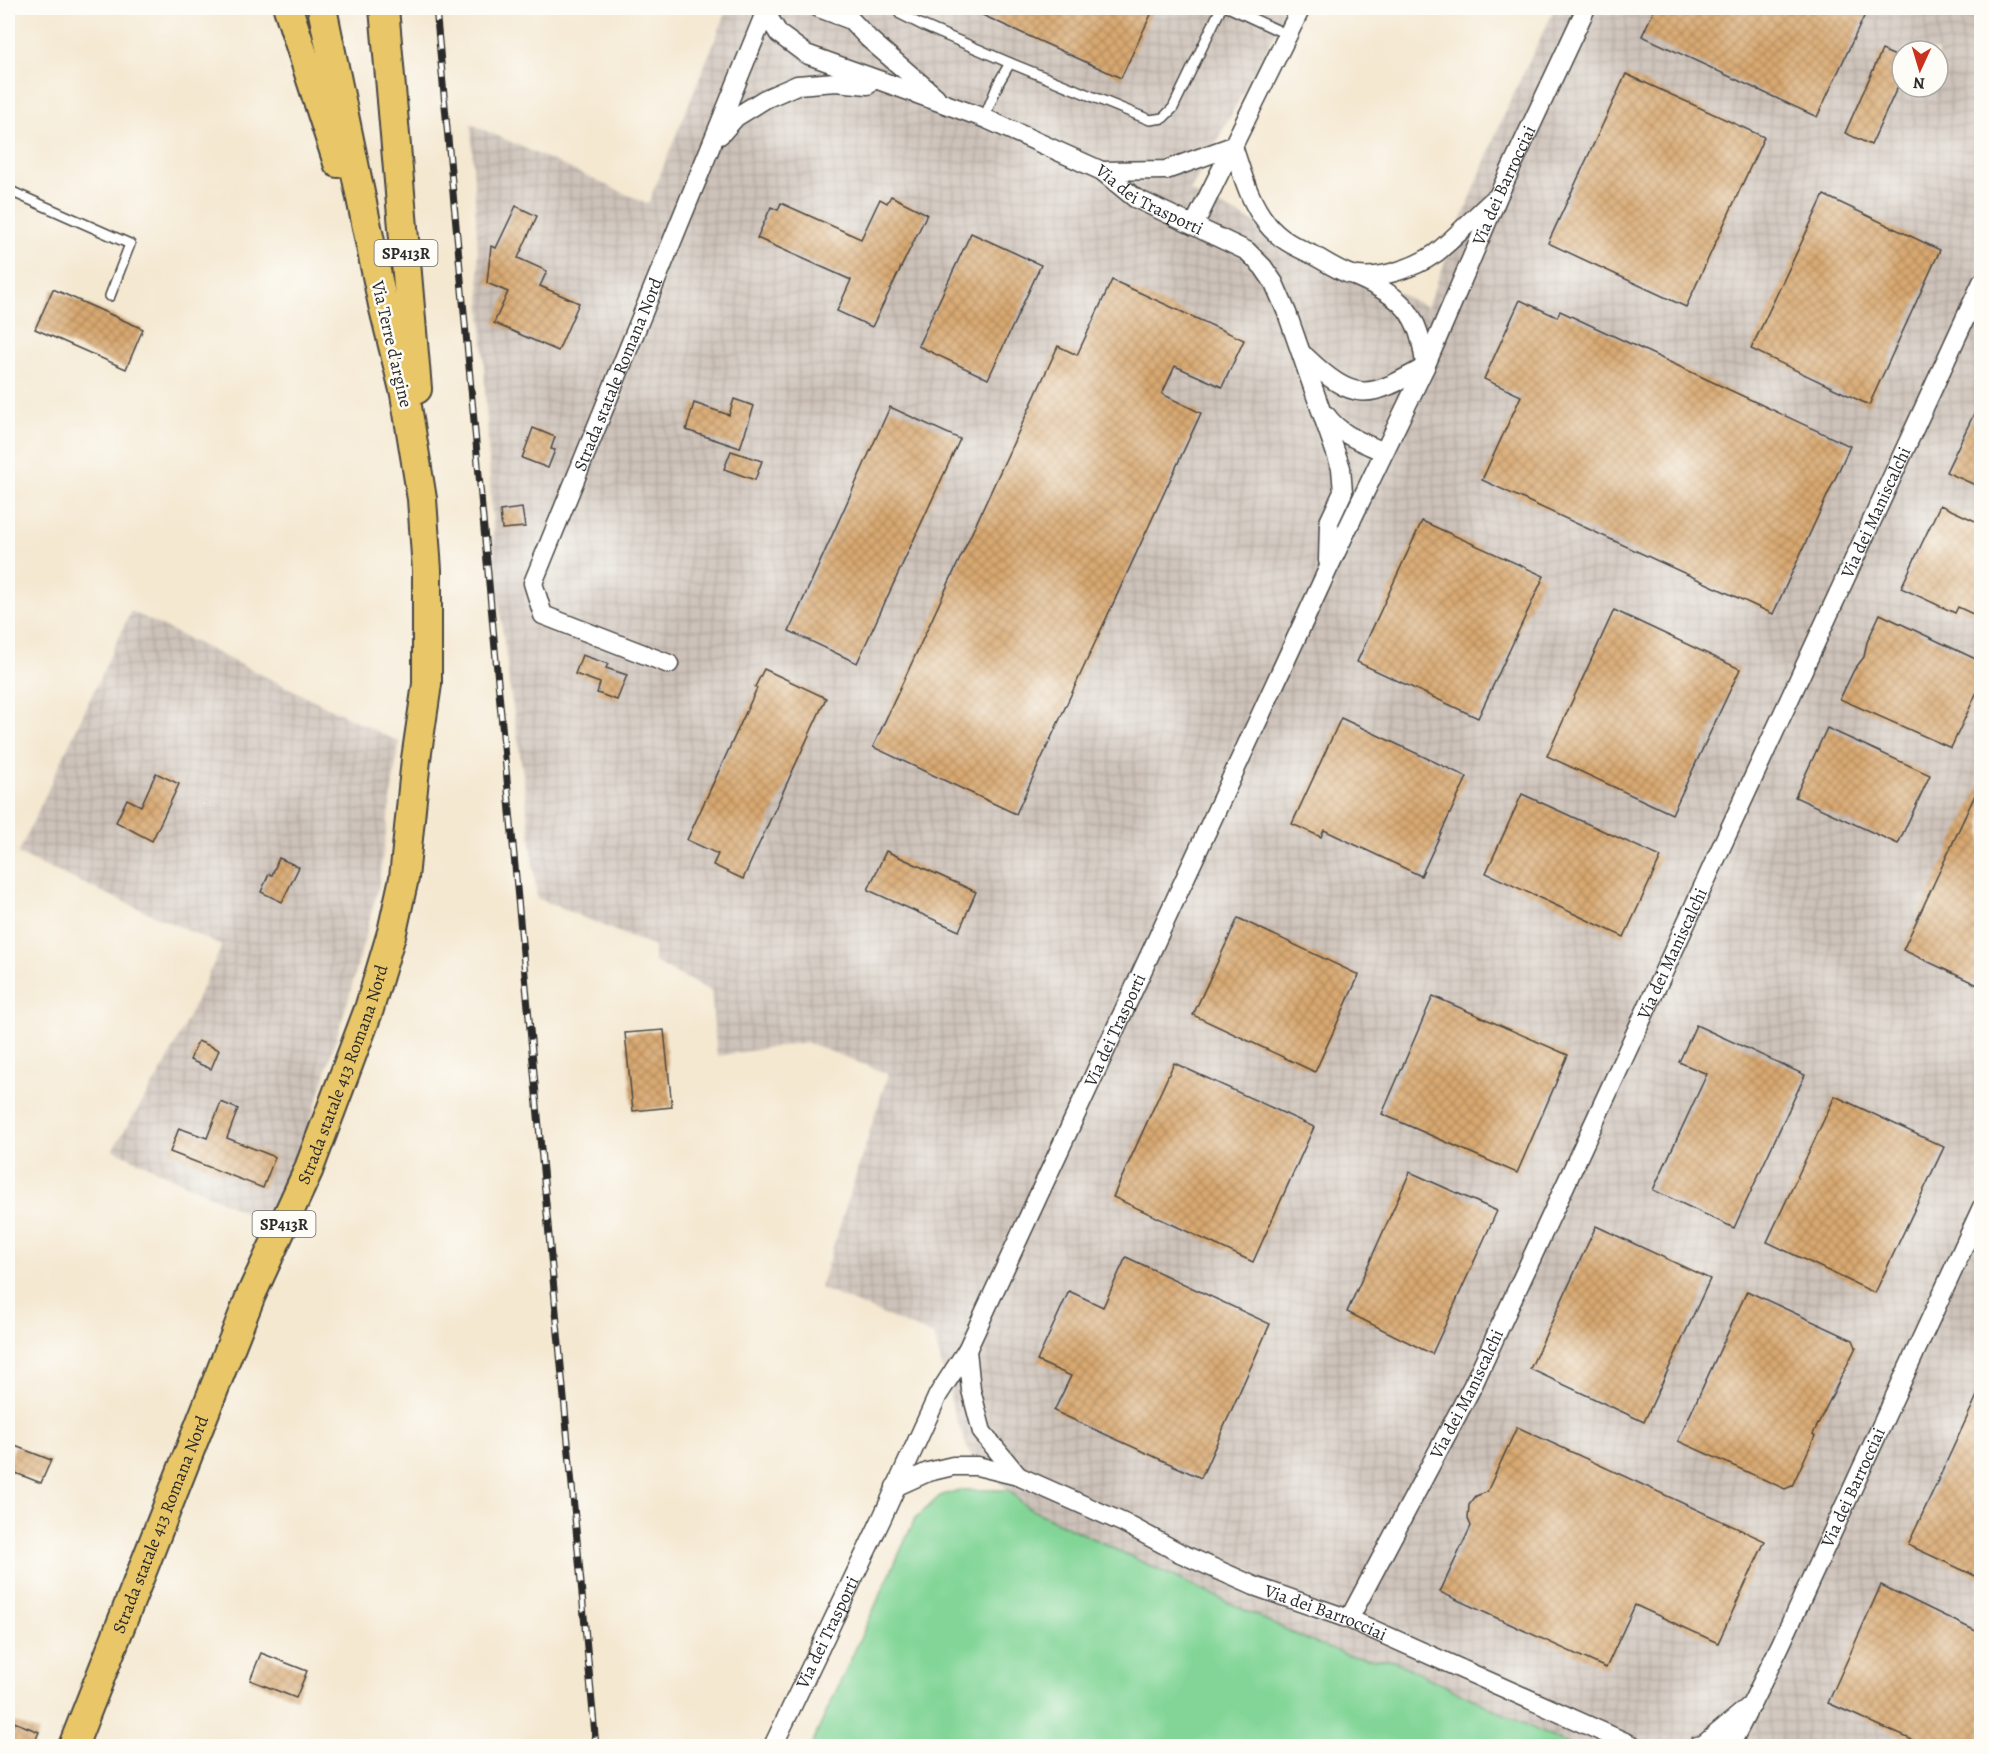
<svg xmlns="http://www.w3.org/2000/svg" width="1989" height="1754" viewBox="0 0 1989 1754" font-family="Alegreya,serif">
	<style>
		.industrial { fill: url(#industrial-grid); fill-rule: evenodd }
		.green { fill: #82d597; stroke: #568061; stroke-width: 1.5 }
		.building { fill: url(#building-cross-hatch) }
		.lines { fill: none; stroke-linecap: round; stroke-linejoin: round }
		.lane-casing { stroke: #494744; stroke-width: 12 }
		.street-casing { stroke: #494744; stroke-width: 21 }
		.primary-casing { stroke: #494744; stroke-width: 32 }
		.lane { stroke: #fff; stroke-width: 9 }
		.street { stroke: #fff; stroke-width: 18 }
		.primary { stroke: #e9c769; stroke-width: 28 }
		.rail-casing { stroke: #2b2b2b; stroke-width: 7 }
		.rail { stroke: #fdfcf7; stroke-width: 4.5; stroke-dasharray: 14; stroke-linecap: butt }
		.labels { text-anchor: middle; stroke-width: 5; stroke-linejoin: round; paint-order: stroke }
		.shield { fill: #fdfcf7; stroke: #6a6a68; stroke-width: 1.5 }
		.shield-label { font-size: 16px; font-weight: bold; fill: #2b2b2b }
		.street-label { font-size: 18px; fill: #2b2b2b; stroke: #fdfcf7 }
	</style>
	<defs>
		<pattern id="industrial-grid" width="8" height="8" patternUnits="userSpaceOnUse" patternTransform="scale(1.5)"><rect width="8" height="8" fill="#cdc2b9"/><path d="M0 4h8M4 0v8" fill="none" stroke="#b0a79f"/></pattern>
		<pattern id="building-cross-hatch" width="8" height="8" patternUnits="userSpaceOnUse" patternTransform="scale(1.5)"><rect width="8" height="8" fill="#d9a971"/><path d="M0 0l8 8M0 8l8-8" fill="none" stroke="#b08a5d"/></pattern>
	</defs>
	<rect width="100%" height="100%" fill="#fdfcf7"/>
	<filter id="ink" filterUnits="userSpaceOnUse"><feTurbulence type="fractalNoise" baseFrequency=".0167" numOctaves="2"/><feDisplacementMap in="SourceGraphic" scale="12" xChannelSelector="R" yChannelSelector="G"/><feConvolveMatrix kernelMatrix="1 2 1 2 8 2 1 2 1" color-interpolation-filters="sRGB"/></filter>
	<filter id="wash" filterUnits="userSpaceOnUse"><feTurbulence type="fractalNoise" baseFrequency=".008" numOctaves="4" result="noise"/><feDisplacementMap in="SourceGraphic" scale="24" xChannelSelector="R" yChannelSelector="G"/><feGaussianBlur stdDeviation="1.35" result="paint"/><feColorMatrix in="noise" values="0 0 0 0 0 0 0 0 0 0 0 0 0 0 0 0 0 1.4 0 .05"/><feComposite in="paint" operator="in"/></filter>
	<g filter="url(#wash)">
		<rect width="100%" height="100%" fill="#f4e8d1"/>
		<g class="industrial">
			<path d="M728 8H1289L1190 191 1427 307 1506 109 1555 8H1981V1746H1570L1394 1661 1349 1656 1310 1641 1028 1508 971 1456 954 1413 934 1336 820 1288 888 1074 806 1042 717 1056 711 991 654 962V947L537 898 523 773 510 689 495 571 471 124 648 204ZM1902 51H1938V87H1902Z"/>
			<path d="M131 611 399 742 378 888 349 997 304 1143 269 1224 113 1149 166 1064 222 946 18 854Z"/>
		</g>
		<path class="green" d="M959 1490H1008L1028 1508 1310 1641 1349 1656 1394 1661 1570 1746H811L915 1519 940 1496Z"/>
		<g id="blocks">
			<g class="building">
				<path d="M967 8H1154L1121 78Z"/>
				<path d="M1655 8H1868L1817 117 1642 36Z"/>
				<path d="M1882 50 1902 59V77L1871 145 1845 133Z"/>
				<path d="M1626 74 1764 137 1686 307 1548 243Z"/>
				<path d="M1824 195 1940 250 1869 405 1751 349Z"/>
				<path d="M891 196 927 214 872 327 837 311 851 280 757 238 771 207 778 210 781 203 861 239 880 199 887 203Z"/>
				<path d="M516 206 537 216 518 258 547 271 540 286 579 303 558 351 494 323 508 292 487 283 491 246 496 248Z"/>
				<path d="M971 233 1041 265 988 379 918 346Z"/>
				<path d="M1112 280 1244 340 1222 387 1175 366 1162 394 1201 413 1016 814 873 747 1058 346 1077 355Z"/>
				<path d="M53 289 143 329 126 369 35 329Z"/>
				<path d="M1520 300 1557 317 1560 311 1850 446 1773 614 1482 480 1521 396 1484 379Z"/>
				<path d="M1982 397V488L1946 472Z"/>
				<path d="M734 399 754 406 740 448 686 430 694 403 729 415Z"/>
				<path d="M890 407 960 439 857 663 789 631Z"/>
				<path d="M533 428 555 437 551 449 555 450 548 468 522 458Z"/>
				<path d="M731 451 762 461 755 480 724 469Z"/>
				<path d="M1940 505 1982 524V602L1975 615 1958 607 1955 613 1901 588Z"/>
				<path d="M522 508 525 527 502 529 500 511Z"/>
				<path d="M1422 521 1544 576 1478 718 1357 662Z"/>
				<path d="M1614 610 1740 669 1672 814 1547 756Z"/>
				<path d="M1880 614 1982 662V681L1951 748 1840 699 1854 670 1864 657 1867 642Z"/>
				<path d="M582 655 608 664 606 668 627 675 617 700 597 693 600 683 575 674Z"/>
				<path d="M764 669 826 698 743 879 713 865 718 854 687 840 757 688 755 687Z"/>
				<path d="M1341 718 1467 777 1421 876 1324 830 1321 837 1292 824Z"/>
				<path d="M1827 728 1930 775 1898 844 1795 797Z"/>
				<path d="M156 773 179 784 152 841 116 822 127 799 141 806Z"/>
				<path d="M1982 780V987L1903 950Z"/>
				<path d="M1522 794 1661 857 1624 937 1486 873Z"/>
				<path d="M886 851 976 892 959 931 868 890Z"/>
				<path d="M279 858 299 867 282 902 261 892 269 874 272 875Z"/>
				<path d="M1238 918 1359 975 1315 1072 1193 1015Z"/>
				<path d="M1433 996 1568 1055 1517 1173 1382 1114Z"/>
				<path d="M1696 1025 1805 1075 1734 1228 1653 1190 1707 1074 1679 1062Z"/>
				<path d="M664 1030 672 1107 633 1111 625 1033Z"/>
				<path d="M198 1041 219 1050 211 1069 190 1060Z"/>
				<path d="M1174 1063 1314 1127 1253 1262 1113 1197Z"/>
				<path d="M1835 1096 1944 1147 1875 1293 1767 1242Z"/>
				<path d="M221 1102 238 1109 227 1138 275 1157 263 1188 170 1152 179 1128 207 1138Z"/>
				<path d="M1410 1172 1497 1211 1432 1354 1347 1312Z"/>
				<path d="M1596 1226 1710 1279 1644 1422 1530 1369Z"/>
				<path d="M1126 1257 1270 1324 1201 1478 1054 1411 1071 1376 1037 1361 1069 1291 1103 1307Z"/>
				<path d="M1747 1291 1853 1340 1856 1347 1813 1434 1815 1436 1792 1486 1785 1489 1678 1441Z"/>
				<path d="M1982 1385V1579L1908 1545Z"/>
				<path d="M1517 1427 1765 1541 1718 1643 1635 1605 1606 1668 1440 1592 1471 1526 1468 1519 1469 1505 1476 1496 1487 1492Z"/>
				<path d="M15 1446 51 1460 41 1483 8 1470V1464Z"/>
				<path d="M1881 1585 1982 1634V1746H1926L1828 1703Z"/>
				<path d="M261 1653 307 1671 296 1698 250 1680Z"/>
				<path d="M14 1722 39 1732 33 1746H8V1737Z"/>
			</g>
		</g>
	</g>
	<g filter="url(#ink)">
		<use href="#blocks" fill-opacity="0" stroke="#494744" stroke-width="1.5"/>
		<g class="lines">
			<g class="lane-casing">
				<g id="lane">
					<path d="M896 8 900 14 924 26 1010 63"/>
					<path d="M1230 8 1288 35"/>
					<path d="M984 118 999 82 1010 63 1150 120 1163 118 1173 108 1221 8"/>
					<path d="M8 190 130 244 110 296"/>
				</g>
			</g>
			<g class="street-casing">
				<g id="street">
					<path id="s1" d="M774 8 765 12 779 34 806 54 984 118 1102 171 1135 198 1247 251 1263 267 1274 283 1287 313 1341 468 1343 492 1329 522 1328 561"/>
					<path d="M819 8 851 20 869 39 936 97"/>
					<path d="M720 135 736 117 765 99 797 85 836 82 868 85"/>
					<path d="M1233 146C1242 173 1249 202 1268 225 1280 240 1296 247 1313 255 1324 261 1337 270 1349 274 1375 282 1415 268 1436 253 1456 237 1474 217 1493 200"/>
					<path d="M1102 171 1166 170 1233 146"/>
					<path d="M1194 225 1301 8"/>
					<path d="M1357 277C1403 297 1420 314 1425 365"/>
					<path d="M1305 356C1355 404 1368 399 1425 367"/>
					<path d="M1326 415C1340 435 1362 442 1384 452"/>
					<path id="s2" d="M669 664 543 615 533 583 767 8"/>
					<path d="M967 1350 971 1390 982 1432 1018 1476"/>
					<path id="s3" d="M895 1487 928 1472 953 1466H977L1018 1476 1124 1523 1180 1553 1254 1586 1349 1619 1634 1746"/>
					<path id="s4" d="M1349 1619 1473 1385 1982 282"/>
					<path id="s5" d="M773 1746 882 1518 938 1395 967 1350 1328 569 1425 367 1499 194 1586 8"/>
					<path id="s6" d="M1697 1746 1703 1745 1751 1705 1780 1646 1982 1207"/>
					<path d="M1730 1746 1747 1713"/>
				</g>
			</g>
			<g class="primary-casing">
				<g id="primary">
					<path d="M288 8 338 163"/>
					<path d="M384 8 417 389"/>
					<path id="s7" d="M73 1746 251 1295 308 1171 369 1009 392 932 404 878 416 759 427 684V570L422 499 405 394 383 305 322 8"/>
				</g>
			</g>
			<use href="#lane" class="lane"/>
			<use href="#street" class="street"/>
			<use href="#primary" class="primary"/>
			<g class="rail-casing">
				<path id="rail" d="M436 8 596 1746"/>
			</g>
			<use href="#rail" class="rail"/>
		</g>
	</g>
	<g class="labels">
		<g class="shield">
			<rect x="374.5" y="240" width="63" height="26" rx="4.5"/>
			<rect x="252.5" y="1211" width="63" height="26" rx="4.5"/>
		</g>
		<g class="shield-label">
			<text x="406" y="259">SP413R</text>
			<text x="284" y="1230">SP413R</text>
		</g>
		<g class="street-label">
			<text dy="6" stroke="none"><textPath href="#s5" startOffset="1724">Via dei Barrocciai</textPath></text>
			<text dy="6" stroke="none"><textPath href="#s1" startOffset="444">Via dei Trasporti</textPath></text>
			<text transform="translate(392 344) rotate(77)" y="6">Via Terre d'argine</text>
			<text dy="6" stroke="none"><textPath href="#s2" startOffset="394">Strada statale Romana Nord</textPath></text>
			<text dy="6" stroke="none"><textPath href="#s4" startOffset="1226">Via dei Maniscalchi</textPath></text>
			<text dy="6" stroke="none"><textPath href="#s4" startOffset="740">Via dei Maniscalchi</textPath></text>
			<text dy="6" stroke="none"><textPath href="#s5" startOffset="794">Via dei Trasporti</textPath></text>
			<text dy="6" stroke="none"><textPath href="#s7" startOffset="724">Strada statale 413 Romana Nord</textPath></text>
			<text dy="6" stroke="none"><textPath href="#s4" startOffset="254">Via dei Maniscalchi</textPath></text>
			<text dy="6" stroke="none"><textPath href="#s6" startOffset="309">Via dei Barrocciai</textPath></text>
			<text dy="6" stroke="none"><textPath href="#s7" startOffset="238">Strada statale 413 Romana Nord</textPath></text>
			<text dy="6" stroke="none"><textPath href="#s3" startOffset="465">Via dei Barrocciai</textPath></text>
			<text dy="6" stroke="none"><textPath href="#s5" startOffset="126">Via dei Trasporti</textPath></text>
		</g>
	</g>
	<rect width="1989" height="1754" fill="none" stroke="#fdfcf7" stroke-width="30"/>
	<g transform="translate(1920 69) rotate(184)"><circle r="28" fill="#fdfcf7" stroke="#a9a8a5" stroke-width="1.5"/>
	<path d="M0-4.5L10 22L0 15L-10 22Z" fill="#c8321e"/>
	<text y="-9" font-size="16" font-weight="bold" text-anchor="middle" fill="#2b2b2b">N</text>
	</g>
</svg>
